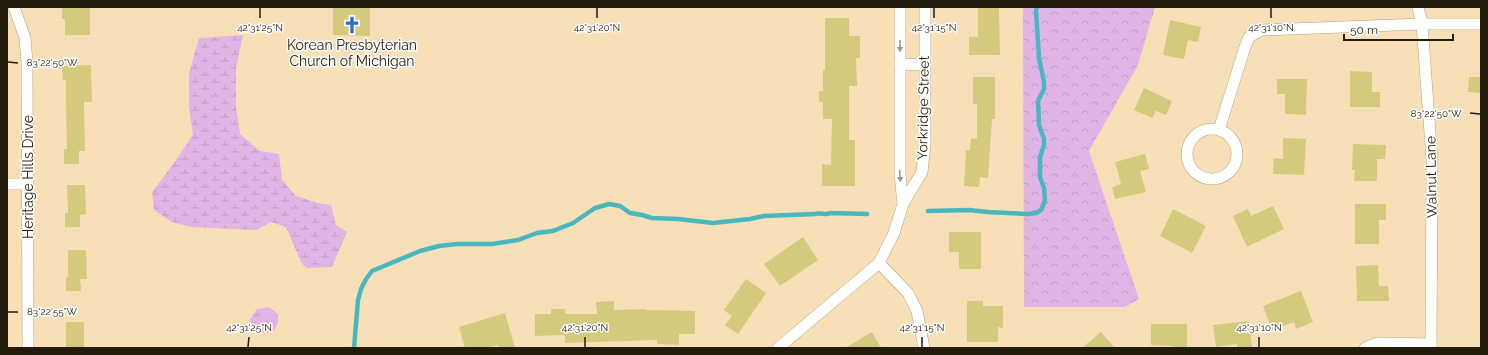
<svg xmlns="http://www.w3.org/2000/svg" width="1488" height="355" viewBox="0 0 1488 355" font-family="Raleway,sans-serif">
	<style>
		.forest { fill: url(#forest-crowns) }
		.wetland { fill: url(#wetland-marsh) }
		.park { fill: url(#park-tufts) }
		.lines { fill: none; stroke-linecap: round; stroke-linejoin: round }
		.stream { stroke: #49b7bf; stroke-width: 4.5 }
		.building { fill: #d4ca7d }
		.minor-casing { stroke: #b8a27c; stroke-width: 12 }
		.minor { stroke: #fff; stroke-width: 11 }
		.oneway { fill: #9c9892 }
		.ticks { fill: none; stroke: #231b0c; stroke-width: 1.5 }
		.labels { text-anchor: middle; stroke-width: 3; stroke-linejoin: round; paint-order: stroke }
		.poi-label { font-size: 14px; fill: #231b0c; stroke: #fff }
		.street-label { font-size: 14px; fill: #231b0c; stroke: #fff }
		.ticks-label { font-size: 10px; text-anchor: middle; fill: #231b0c; stroke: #fff; stroke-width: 3; stroke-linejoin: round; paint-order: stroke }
	</style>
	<defs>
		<pattern id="forest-crowns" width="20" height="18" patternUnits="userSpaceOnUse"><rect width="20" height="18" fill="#e0b5e6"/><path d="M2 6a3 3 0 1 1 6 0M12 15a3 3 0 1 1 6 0" fill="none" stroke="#c09bc4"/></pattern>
		<pattern id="wetland-marsh" width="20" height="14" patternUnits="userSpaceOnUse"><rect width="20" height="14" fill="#e0b5e6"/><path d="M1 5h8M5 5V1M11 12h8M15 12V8" fill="none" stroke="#c09bc4"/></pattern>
		<pattern id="park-tufts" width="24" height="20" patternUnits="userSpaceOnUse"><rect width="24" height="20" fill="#e0b5e6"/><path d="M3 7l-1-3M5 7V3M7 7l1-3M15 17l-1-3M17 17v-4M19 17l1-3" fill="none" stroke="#c09bc4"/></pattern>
	</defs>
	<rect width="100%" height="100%" fill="#f7e0b8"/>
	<path class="forest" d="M1023 7H1155L1138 65 1089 151 1139 299 1125 307H1024Z"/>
	<path class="wetland" d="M243 35 236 68V106L240 134 260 151 279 154 282 180 296 196 318 203 331 205 336 225 347 232 332 267 307 268 302 264 286 227 271 222 257 230 191 227 172 222 154 210 152 192 171 167 193 135 189 108V73L199 38Z"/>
	<path class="park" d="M269 307 278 314V323L274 331C265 334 259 334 252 328L250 319 257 309Z"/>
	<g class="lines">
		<g class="stream">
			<path d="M928 211 969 210 988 212 1028 214 1036 213 1041 210 1045 201 1044 188 1040 177V157L1044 145V139L1039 125 1038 101 1044 89V82L1039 58 1036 11 1037 7"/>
			<path d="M354 348 358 300 361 289 366 279 372 271 420 251 439 246 457 244H492L518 240 537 233 553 231 573 223 595 208 609 204 620 206 630 213 642 215 652 218 678 219 713 223 750 219 764 216 815 214C820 212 825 216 830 213L867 214"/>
		</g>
	</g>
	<g class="building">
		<path d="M62 7H87V8H90V35H65V19H62Z"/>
		<path d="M333 7H370V36L333 35Z"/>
		<path d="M978 7H999L1000 55H969V37H978Z"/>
		<path d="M825 18H849V36H860V58H856L857 86H849V140H855V186H822V164L831 165 832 119H823V102H819V91H823V70H825Z"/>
		<path d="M1170 20 1201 27 1198 42 1188 40 1184 59 1163 55Z"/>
		<path d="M91 65 92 102H84L85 151H79V164H64V149H67L66 103V80H63L62 66Z"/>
		<path d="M1350 71 1372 72V92H1380V107H1350Z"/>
		<path d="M973 77H995V119H992L988 178 980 177 979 187 964 186 966 150H970L971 138 977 139V104H973Z"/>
		<path d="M1469 77H1481V93L1468 92Z"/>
		<path d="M1277 79H1307L1306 115 1285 114V94H1277Z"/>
		<path d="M1144 88 1172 101 1166 115 1156 111 1152 118 1134 110Z"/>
		<path d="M1283 138 1306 139 1304 175 1273 174 1274 158 1283 159Z"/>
		<path d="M1353 144 1386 145 1385 159H1377V181H1354L1355 170H1352Z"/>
		<path d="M1145 154 1149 169 1140 171 1146 192 1115 199 1112 187 1121 184 1115 162Z"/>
		<path d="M67 185H85L86 214 80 215V227H65V213H68Z"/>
		<path d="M1355 204H1386V220H1379V244H1355Z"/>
		<path d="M1273 206 1284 229 1247 247 1233 216 1248 209 1251 216Z"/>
		<path d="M1173 209 1206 226 1192 253 1160 236Z"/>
		<path d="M949 232H981V269H959V252H949Z"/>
		<path d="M803 237 818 260 780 286 764 264Z"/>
		<path d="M68 250H86L87 279H80L81 291H66V277H68Z"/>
		<path d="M1378 265 1379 286H1388L1389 301H1357L1356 266Z"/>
		<path d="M746 279 766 293 738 334 725 325 732 316 724 310Z"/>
		<path d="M1301 291 1313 322 1296 329 1294 322 1272 330 1263 306Z"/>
		<path d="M614 301V310L645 309 646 310 695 311V334H679V345L657 344V340L565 343V335L535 336V314H551V309H565V314H597L596 302Z"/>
		<path d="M967 301H983V306H1003V328L998 327V342H967Z"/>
		<path d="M505 313 515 348H499L498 345 486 348H465L459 327Z"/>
		<path d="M1249 321 1252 348H1237V344L1216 347 1213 325Z"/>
		<rect x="66" y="322" width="18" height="26"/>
		<path d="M1151 324H1187V348H1173V346L1151 345Z"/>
		<path d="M872 332 881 348H845Z"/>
		<path d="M1101 332 1115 348H1082Z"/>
	</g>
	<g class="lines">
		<g class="minor-casing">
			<g id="minor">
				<path d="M14 7 25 38 27 63 28 348"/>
				<path d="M900 7V174L903 204"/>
				<path d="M1418 7 1422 24 1432 160 1431 348"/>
				<path d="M900 64 925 65"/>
				<circle cx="1212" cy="154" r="25"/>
				<path d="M1219 130 1245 47 1249 37 1262 30 1422 24H1481"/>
				<path d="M7 184H28"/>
				<path d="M778 348 879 263"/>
				<path d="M924 348 917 311 908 293 879 263 894 233 903 204 922 172 925 144V7"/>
				<path d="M1365 348 1377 343 1431 344"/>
			</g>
		</g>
		<use href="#minor" class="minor"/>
	</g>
	<defs><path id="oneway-solid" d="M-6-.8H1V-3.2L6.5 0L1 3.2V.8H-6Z"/></defs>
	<g class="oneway">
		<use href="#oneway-solid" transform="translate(900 46) rotate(90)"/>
		<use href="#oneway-solid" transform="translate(900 176) rotate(86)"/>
	</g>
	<path class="ticks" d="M260 18V8M597 18V8M934 18V8M1271 18V8M8 62 18 63M1470 113 1480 114M8 312H18M248 347 249 337M585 347V337M922 347V337M1259 347V337"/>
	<defs>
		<g id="church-bare" transform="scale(1.38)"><path d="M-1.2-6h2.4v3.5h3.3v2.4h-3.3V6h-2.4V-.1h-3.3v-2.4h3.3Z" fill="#2f67d5" stroke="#fff" stroke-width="2.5" paint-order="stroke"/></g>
	</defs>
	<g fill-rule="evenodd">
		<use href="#church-bare" x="352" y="25"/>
	</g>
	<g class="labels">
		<g class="poi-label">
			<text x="352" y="50">Korean Presbyterian<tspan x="352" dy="16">Church of Michigan</tspan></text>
		</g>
		<g class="street-label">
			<text transform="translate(923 108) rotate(-89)" y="5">Yorkridge Street</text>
			<text transform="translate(28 177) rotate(-90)" y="5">Heritage Hills Drive</text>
			<text transform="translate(1431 177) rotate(-91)" y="5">Walnut Lane</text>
		</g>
	</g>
	<g class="ticks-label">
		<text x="260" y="31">42°31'25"N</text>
		<text x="597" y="31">42°31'20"N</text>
		<text x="934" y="31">42°31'15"N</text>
		<text x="1271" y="31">42°31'10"N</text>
		<text x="52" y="66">83°22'50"W</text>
		<text x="1436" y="117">83°22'50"W</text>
		<text x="52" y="315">83°22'55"W</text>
		<text x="249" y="331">42°31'25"N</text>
		<text x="585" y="331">42°31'20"N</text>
		<text x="922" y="331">42°31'15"N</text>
		<text x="1259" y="331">42°31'10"N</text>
	</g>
	<rect width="1488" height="355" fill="none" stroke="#231b0c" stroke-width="16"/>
	<path d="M1344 34v6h109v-6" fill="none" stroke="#231b0c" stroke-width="2"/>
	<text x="1350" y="34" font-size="12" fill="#231b0c" stroke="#ffffff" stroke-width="3" paint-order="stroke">50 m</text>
</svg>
